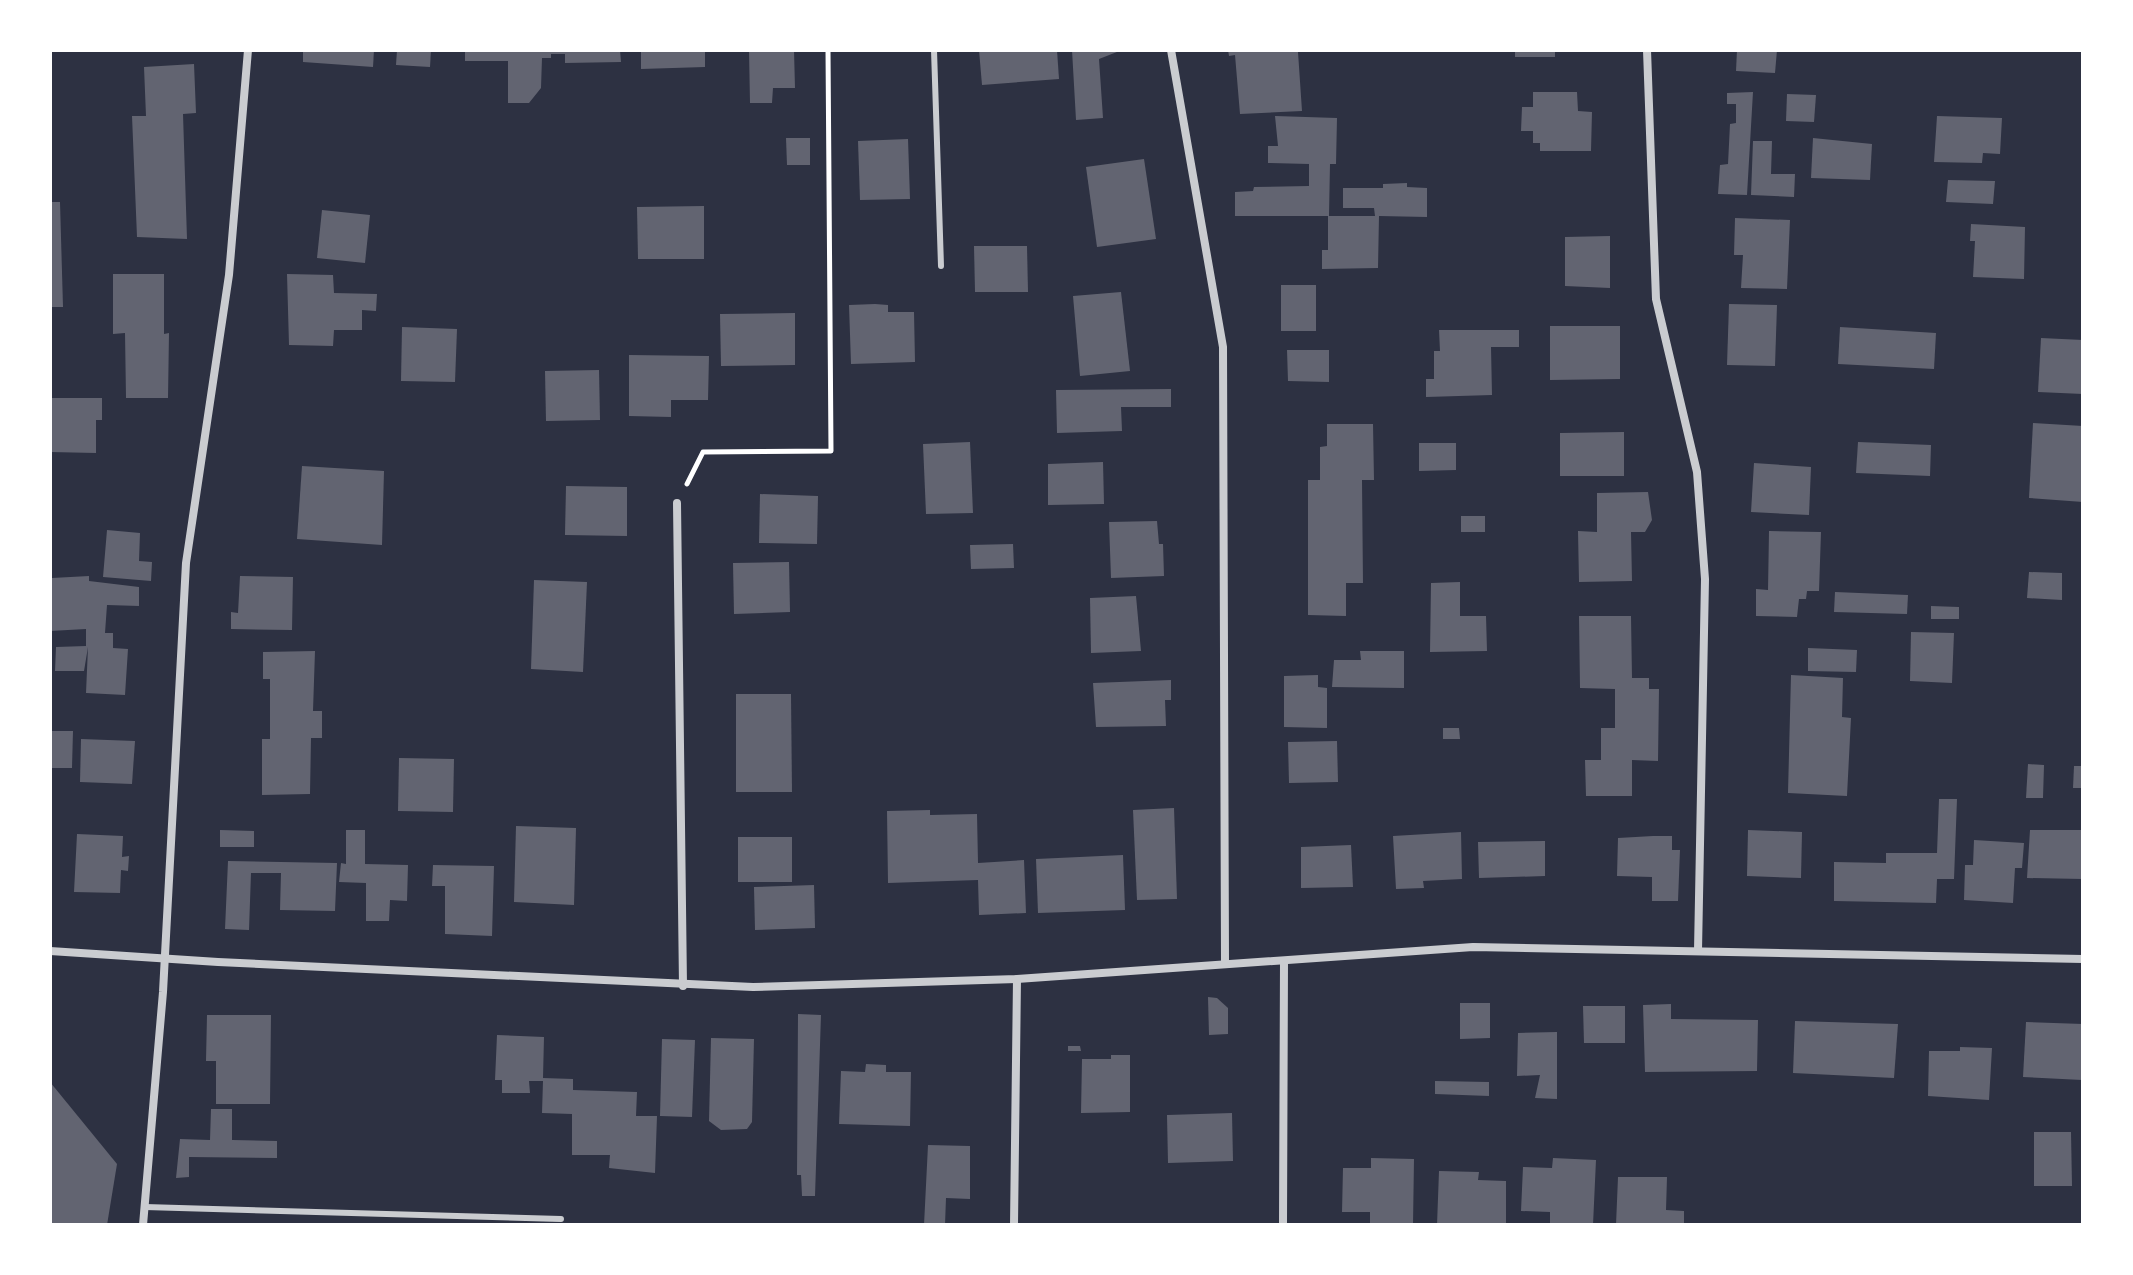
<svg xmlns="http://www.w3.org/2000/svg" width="2133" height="1275" viewBox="0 0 2133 1275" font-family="Literata,serif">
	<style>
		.building { fill: #626471 }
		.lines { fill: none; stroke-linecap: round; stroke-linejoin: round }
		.path { stroke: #fff; stroke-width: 5 }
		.service { stroke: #caccd0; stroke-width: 6 }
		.minor { stroke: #caccd0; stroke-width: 8 }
	</style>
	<rect width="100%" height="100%" fill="#2d3142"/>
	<g class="building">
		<path d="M303 50H374L373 67 303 62Z"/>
		<path d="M397 50H431L430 67 396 65Z"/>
		<path d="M465 50H620L621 62 565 63V54H551V58H542L541 88 529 103H508V61H465Z"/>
		<path d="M641 50H705V67L641 69Z"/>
		<path d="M749 50H794L795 88H773L772 103H750Z"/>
		<path d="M979 50H1057L1059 79 982 85Z"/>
		<path d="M1072 50H1122L1099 59 1103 118 1076 120Z"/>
		<path d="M1228 50 1298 52 1302 111 1240 114 1235 55 1229 56Z"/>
		<rect x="1515" y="50" width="40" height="7"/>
		<path d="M1737 50H1777L1775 73 1736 71Z"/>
		<path d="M194 64 196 113 183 114 187 239 137 237 132 116H146L144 67Z"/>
		<path d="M1533 92H1577L1578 111 1592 112 1591 151H1540V143H1533V131H1521L1522 107H1533Z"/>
		<path d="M1753 92 1747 195 1718 194 1720 165 1728 164 1730 124 1736 123V104H1727V93Z"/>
		<path d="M1787 94 1816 95 1814 122 1786 121Z"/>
		<path d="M1275 116 1337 118 1336 164H1330L1329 216H1235V192L1253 191 1254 187 1309 186V164L1268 163V146H1278Z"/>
		<path d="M1937 116 2002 118 2000 154 1983 153 1982 163 1934 162Z"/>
		<path d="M786 138H810V165H787Z"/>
		<path d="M1813 138 1872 144 1870 180 1811 178Z"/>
		<path d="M908 139 910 199 860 200 858 141Z"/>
		<path d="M1753 141H1772L1771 174H1795L1794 197 1751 195Z"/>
		<path d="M1144 159 1156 239 1097 247 1086 167Z"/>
		<path d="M1948 180 1995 181 1993 204 1946 202Z"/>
		<path d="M1407 183V187L1427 188V217L1379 216 1378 268 1322 269V250H1328V216H1375L1374 208H1343V188H1383V184Z"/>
		<path d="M50 202H60L63 307H50Z"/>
		<path d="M704 206V259H638L637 207Z"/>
		<path d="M322 210 370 215 365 263 317 258Z"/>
		<path d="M1735 218 1790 220 1787 289 1741 288 1743 255H1734Z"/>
		<path d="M1971 224 2025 227 2024 279 1973 277 1975 241H1970Z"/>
		<path d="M1610 236V288L1565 286V237Z"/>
		<path d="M974 246H1027L1028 292H975Z"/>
		<path d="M113 274H164V334L169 333 168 398H126L125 333 113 334Z"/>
		<path d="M287 274 333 275 334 293 377 294 376 311 362 310V330H334L333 346 289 345Z"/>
		<rect x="1281" y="285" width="35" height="46"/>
		<path d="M1121 292 1130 371 1080 376 1073 296Z"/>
		<path d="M875 304 888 305V312H914L915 362 851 364 849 305Z"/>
		<path d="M1729 304 1777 305 1775 366 1727 365Z"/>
		<path d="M795 313V365L721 366 720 314Z"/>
		<path d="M1550 326H1620V379L1550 380Z"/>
		<path d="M402 327 457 329 455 382 401 381Z"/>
		<path d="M1840 327 1936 333 1934 369 1838 364Z"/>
		<path d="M1439 330H1519V347H1491L1492 395 1426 397V379H1434V351H1440Z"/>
		<path d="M2041 338 2083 340V394L2038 392Z"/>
		<path d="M1287 350H1329V382L1288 381Z"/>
		<path d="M629 355 709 356 708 400H671V417L629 416Z"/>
		<path d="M599 370 600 420 546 421 545 371Z"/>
		<path d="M1171 389V407H1121L1122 431 1057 433 1056 390Z"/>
		<path d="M50 398H102V420H96V453L50 452Z"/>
		<path d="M2033 423 2083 426V502L2029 498Z"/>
		<path d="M1327 424H1373L1374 480H1362L1363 583H1346V616L1308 615V480H1320V447L1327 446Z"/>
		<path d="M1624 432V476H1560V433Z"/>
		<path d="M970 442 973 513 926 514 923 444Z"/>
		<path d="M1858 442 1931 445 1930 476 1856 473Z"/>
		<path d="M1419 443H1456V470L1419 471Z"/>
		<path d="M1103 462 1104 504 1048 505V464Z"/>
		<path d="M1754 463 1811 467 1809 515 1751 512Z"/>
		<path d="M302 466 384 471 382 545 297 539Z"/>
		<path d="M566 486 627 487V536L565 535Z"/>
		<path d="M1648 492 1652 520 1645 532H1631L1632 581 1579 582 1578 531 1597 532V493Z"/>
		<path d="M760 494 818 496 817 544 759 543Z"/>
		<rect x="1461" y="516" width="24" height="16"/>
		<path d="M1157 521 1159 544H1163L1164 576 1111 578 1109 522Z"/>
		<path d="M107 530 140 533 139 561 152 562 151 581 103 577Z"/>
		<path d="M1769 531 1821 532 1819 591H1807L1806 599H1799L1797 617 1756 616V589L1768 590Z"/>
		<path d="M1013 544 1014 568 971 569 970 545Z"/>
		<path d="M789 562 790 612 734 614 733 563Z"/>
		<path d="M2029 572 2062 573V600L2027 598Z"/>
		<path d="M89 576V581L139 587V606L107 605 105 633H113V648L128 649 125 695 86 693 88 647 84 671H55L56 647 86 646V629L50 631 52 578Z"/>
		<path d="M240 576 293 577 292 630 231 629V612L238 613Z"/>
		<path d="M534 580 587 582 583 672 531 669Z"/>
		<path d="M1460 582V616H1486L1487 651 1430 652 1431 583Z"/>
		<path d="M1835 592 1908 595 1907 614 1834 612Z"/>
		<path d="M1136 596 1141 651 1091 653 1090 598Z"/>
		<path d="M1931 606 1959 607V619H1931Z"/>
		<path d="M1579 616H1631L1632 678H1649V689H1659L1658 761 1632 760V796H1586L1585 760H1601V728H1615V689L1580 688Z"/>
		<path d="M1911 632 1954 633 1952 683 1910 681Z"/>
		<path d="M1808 648 1857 650 1856 672 1808 671Z"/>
		<path d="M315 651 313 711H322V738H311L310 794 262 795V739H270V679H263V652Z"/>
		<path d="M1360 651H1404V688L1332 687 1334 660H1361Z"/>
		<path d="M1318 675V687L1327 688V728L1284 727V676Z"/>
		<path d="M1791 675 1843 678 1842 717 1851 718 1847 796 1788 793Z"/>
		<path d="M1171 680V700H1165L1166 726 1096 727 1093 683Z"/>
		<path d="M736 694H791L792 792H736Z"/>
		<path d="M1443 728H1459L1460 739H1443Z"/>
		<path d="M50 731H73L72 768H50Z"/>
		<path d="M81 739 135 741 132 784 80 782Z"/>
		<path d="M1337 741 1338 782 1289 783 1288 742Z"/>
		<path d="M399 758 454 759 453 812 398 811Z"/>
		<path d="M2028 764 2044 765 2043 798H2026Z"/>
		<path d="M2074 766H2083V788H2073Z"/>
		<path d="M1939 799H1957L1954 879H1937L1936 903 1834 901V862L1886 863V853H1937Z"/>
		<path d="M1174 808 1177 899 1137 900 1133 810Z"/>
		<path d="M930 810V815L977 814 978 863 1024 860 1026 913 979 915 978 880 888 883 887 811Z"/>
		<path d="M516 826 576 828 574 905 514 902Z"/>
		<path d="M220 830 254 831V847H220Z"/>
		<path d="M346 830H365V864L408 865 407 901 390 900 389 921H366V883L339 882 341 863 346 864Z"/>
		<path d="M1748 830 1802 832 1801 878 1747 876Z"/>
		<path d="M2030 830H2083V879L2027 878Z"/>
		<path d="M1461 832 1462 879 1423 881 1424 888 1396 889 1393 836Z"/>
		<path d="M77 834 123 836 122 857 129 856 128 871 121 870 120 893 74 892Z"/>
		<path d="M1653 836H1672V850H1680L1678 901H1652V877L1617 876 1618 838Z"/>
		<rect x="738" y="837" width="54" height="45"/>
		<path d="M1974 840 2024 843 2022 868H2015L2013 903 1964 900 1965 865H1973Z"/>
		<path d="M1545 841V876L1479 878 1478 842Z"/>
		<path d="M1351 845 1353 887 1301 888V847Z"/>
		<path d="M1123 855 1125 910 1038 913 1036 859Z"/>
		<path d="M228 861 337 863 335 911 280 910 281 873H251L249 930 225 929Z"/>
		<path d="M433 865 494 866 492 936 445 934V886H432Z"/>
		<path d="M814 885 815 928 755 930 754 887Z"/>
		<path d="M1208 997 1217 998 1228 1008V1034L1209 1035Z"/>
		<path d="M1460 1003H1490V1038L1460 1039Z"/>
		<path d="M1671 1004V1019L1758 1020 1757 1071 1645 1072 1643 1005Z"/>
		<path d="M1583 1006H1625V1043H1584Z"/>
		<path d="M798 1014 821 1015 815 1196H802L801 1175H797Z"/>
		<path d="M207 1015H271L270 1104H216V1061H206Z"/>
		<path d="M1795 1021 1898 1024 1894 1078 1793 1073Z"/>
		<path d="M2026 1022 2083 1024 2082 1080 2023 1077Z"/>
		<path d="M1557 1032V1099L1535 1098 1540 1075 1517 1076 1518 1033Z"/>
		<path d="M497 1035 544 1037 543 1078 573 1079V1090L637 1092 636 1116H657L655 1173 609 1168 610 1155H572V1114L542 1113 543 1081H529L530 1093H502V1080H495Z"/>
		<path d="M711 1038 754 1039 752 1122 747 1129 721 1130 709 1121Z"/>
		<path d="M662 1039 695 1040 692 1117 660 1116Z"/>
		<path d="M1068 1046H1080L1081 1051H1068Z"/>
		<path d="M1960 1047 1992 1048 1989 1100 1928 1096 1929 1051H1960Z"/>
		<path d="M1111 1055H1130V1112L1081 1113 1082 1059H1111Z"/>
		<path d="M866 1064 886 1065V1072H911L910 1126 839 1124 841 1071 865 1072Z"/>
		<path d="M1435 1081 1489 1082V1096L1435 1094Z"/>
		<path d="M50 1082 117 1164 107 1225H53L50 1222Z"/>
		<path d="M211 1109H232V1140L277 1141V1158L189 1157V1177L176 1178 180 1139 210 1140Z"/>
		<path d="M1232 1113 1233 1161 1168 1163 1167 1115Z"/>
		<path d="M2034 1132H2071L2072 1186H2034Z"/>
		<path d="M928 1145 970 1146V1199L946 1198 945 1225H924Z"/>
		<path d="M1371 1158 1414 1159 1413 1225H1370V1212H1342L1343 1168H1371Z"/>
		<path d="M1553 1158 1596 1160 1593 1225H1550V1212L1521 1211 1523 1167 1552 1168Z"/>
		<path d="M1439 1171 1479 1172 1478 1180 1506 1181V1225H1437Z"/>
		<path d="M1618 1177H1667L1666 1210 1684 1211V1225H1616Z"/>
	</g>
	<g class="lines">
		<path class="path" d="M687 484 703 452 831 451 828 50"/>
		<g class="service">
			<path d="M934 50 941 266"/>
			<path d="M145 1207 561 1219"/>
		</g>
		<g class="minor">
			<path d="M1171 50 1223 347 1225 963"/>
			<path d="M1647 50 1656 299 1697 472 1705 579 1698 951"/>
			<path d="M677 503 683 986"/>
			<path d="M50 951 218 962 753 987 1017 979 1473 947 2083 959"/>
			<path d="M143 1225 163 992 186 563 229 275 248 50"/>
			<path d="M1014 1225 1017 979"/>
			<path d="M1283 1225 1284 961"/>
		</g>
	</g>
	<rect width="2133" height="1275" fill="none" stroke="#ffffff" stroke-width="104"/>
</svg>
